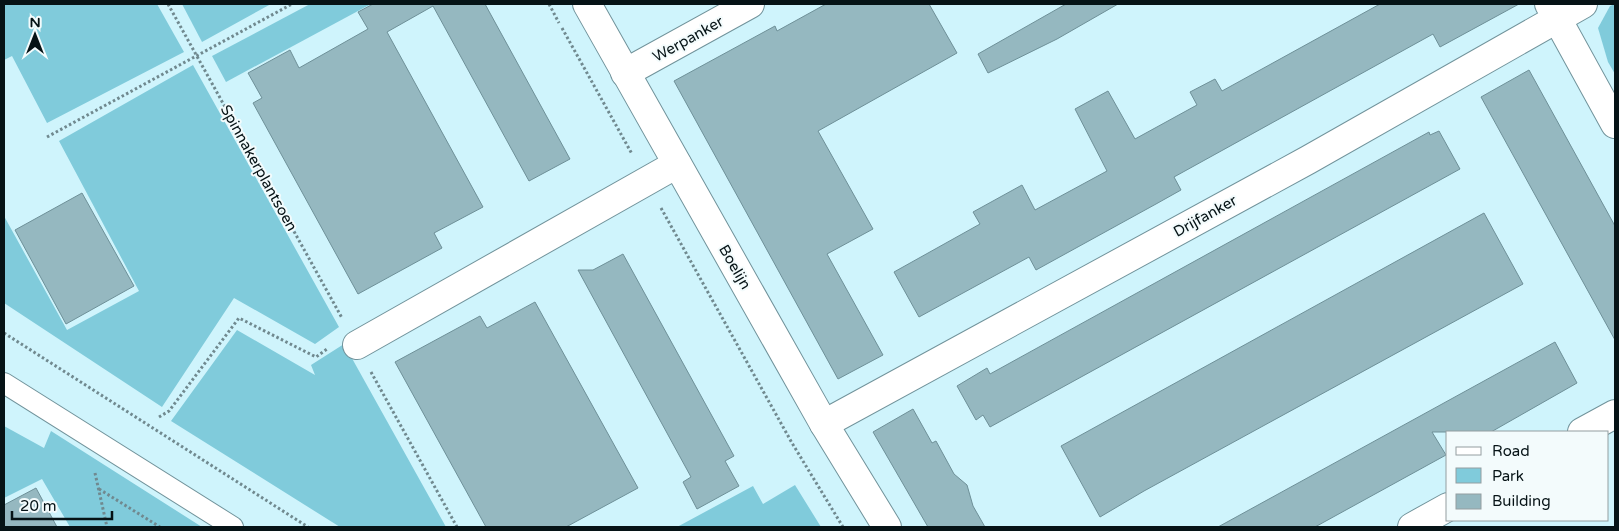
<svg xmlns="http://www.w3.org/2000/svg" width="1619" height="531" viewBox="0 0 1619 531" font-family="'Varela Round',sans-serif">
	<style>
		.green { fill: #80cbdb }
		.building { fill: #95b8c0; stroke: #6e9098 }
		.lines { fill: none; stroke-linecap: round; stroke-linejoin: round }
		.service-casing { stroke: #71939b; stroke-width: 22 }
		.minor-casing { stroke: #71939b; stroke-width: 30 }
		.path { stroke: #70898f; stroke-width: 3; stroke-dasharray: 2.5 2.5; stroke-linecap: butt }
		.service { stroke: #fff; stroke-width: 20 }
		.minor { stroke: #fff; stroke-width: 28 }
		.labels { text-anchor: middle; stroke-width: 4; stroke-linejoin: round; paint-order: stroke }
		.street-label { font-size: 15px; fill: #061316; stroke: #f3fbfc }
	</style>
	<rect width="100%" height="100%" fill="#cff4fc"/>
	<g class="green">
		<path d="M4 4H157L184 52 47 123 12 56 4 60Z"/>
		<path d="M182 4H271L202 42Z"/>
		<path d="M310 4H371L226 82 212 56Z"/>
		<path d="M1615 4V74L1608 62 1598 28 1610 6Z"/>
		<path d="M193 65 339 327 315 344 234 298 162 407 4 303V216L67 330 139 291 59 141Z"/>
		<path d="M237 330 315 375 311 365 344 344 446 527H340L171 421Z"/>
		<path d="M4 426 44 448 51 431 202 527H70L42 479 4 498Z"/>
		<path d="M795 485 821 527H677L753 486 763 504Z"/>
	</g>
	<g class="building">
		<path d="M373 4H485L570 159 529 181 433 6 387 32 483 207 434 233 442 248 358 294 253 103 262 98 248 73 290 50 299 68 368 29 358 12Z"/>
		<path d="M826 4H929L957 53 818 131 873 229 827 254 883 355 838 379 674 81 775 26 777 31Z"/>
		<path d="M1066 4H1118L1057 39 988 73 978 54Z"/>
		<path d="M1380 4H1519L1440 47 1433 34 1174 177 1181 190 1156 204 1036 270 1029 257 919 317 894 272 980 224 973 212 1022 185 1035 210 1107 171 1075 109 1108 91 1135 139 1197 105 1190 92 1215 79 1222 91Z"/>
		<path d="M1529 70 1615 226V340L1481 97Z"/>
		<path d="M1439 131 1460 169 990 427 983 415 976 420 957 386 987 368 990 374 1429 132 1430 135Z"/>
		<path d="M82 193 134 286 66 324 15 230Z"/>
		<path d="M1484 213 1523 284 1144 491 1100 517 1061 446Z"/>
		<path d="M623 254 734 456 725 461 739 486 697 509 683 482 691 477 578 270H593Z"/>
		<path d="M535 302 638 488 566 527H486L395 362 480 316 487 328Z"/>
		<path d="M1555 342 1577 383 1491 432H1432L1446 455 1315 527H1218Z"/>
		<path d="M913 409 932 443 936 441 954 474 967 485 973 506 985 527H928L873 432Z"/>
		<path d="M36 488 57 527H4V505Z"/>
	</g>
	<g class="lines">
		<g class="service-casing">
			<path id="service" d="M4 383 233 527"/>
		</g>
		<g class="minor-casing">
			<g id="minor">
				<path d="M587 4 824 424 887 527"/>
				<path d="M1549 4 1615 124"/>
				<path d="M625 73 750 4"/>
				<path d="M357 345 677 164"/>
				<path d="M824 424 1308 160 1583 4"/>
				<path d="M1582 432 1615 414"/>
				<path d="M1412 527 1448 507"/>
			</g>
		</g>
		<g class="path">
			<path d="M168 4 342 318"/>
			<path d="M549 4 559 23"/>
			<path d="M562 28 632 154"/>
			<path d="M47 137 292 4"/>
			<path d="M661 208 792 443 843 527"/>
			<path d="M4 333 308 527"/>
			<path d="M371 372 457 527"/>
			<path d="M159 417 169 411 239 318 316 357 327 349"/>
			<path d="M95 473 107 527"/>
			<path d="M99 489 160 527"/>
		</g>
		<use href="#service" class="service"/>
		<use href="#minor" class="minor"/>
	</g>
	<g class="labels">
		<g class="street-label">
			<text transform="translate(688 39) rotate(-29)" y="5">Werpanker</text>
			<text transform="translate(259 168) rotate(61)" y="5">Spinnakerplantsoen</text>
			<text transform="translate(1205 216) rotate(-29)" y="5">Drijfanker</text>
			<text transform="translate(735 267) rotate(60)" y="5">Boelijn</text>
		</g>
	</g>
	<rect width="1619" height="531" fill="none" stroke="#061316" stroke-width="10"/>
	<rect x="1446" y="431" width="162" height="90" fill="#f3fbfc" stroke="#949ea0"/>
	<rect x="1456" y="447" width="25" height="8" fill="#ffffff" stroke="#949ea0"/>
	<text x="1492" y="456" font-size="15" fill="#061316">Road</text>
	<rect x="1456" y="468" width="25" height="15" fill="#80cbdb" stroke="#949ea0"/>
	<text x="1492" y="481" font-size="15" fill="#061316">Park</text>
	<rect x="1456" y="494" width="25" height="15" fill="#95b8c0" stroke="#949ea0"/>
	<text x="1492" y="506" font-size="15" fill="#061316">Building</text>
	<g transform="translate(35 35)" stroke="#f3fbfc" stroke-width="4" paint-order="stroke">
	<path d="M0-4L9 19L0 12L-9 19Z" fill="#061316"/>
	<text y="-8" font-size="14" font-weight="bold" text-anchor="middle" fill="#061316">N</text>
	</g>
	<path d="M12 511v8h100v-8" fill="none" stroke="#061316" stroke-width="2.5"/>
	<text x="20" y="511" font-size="15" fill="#061316" stroke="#f3fbfc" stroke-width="4" paint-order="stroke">20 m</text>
</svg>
